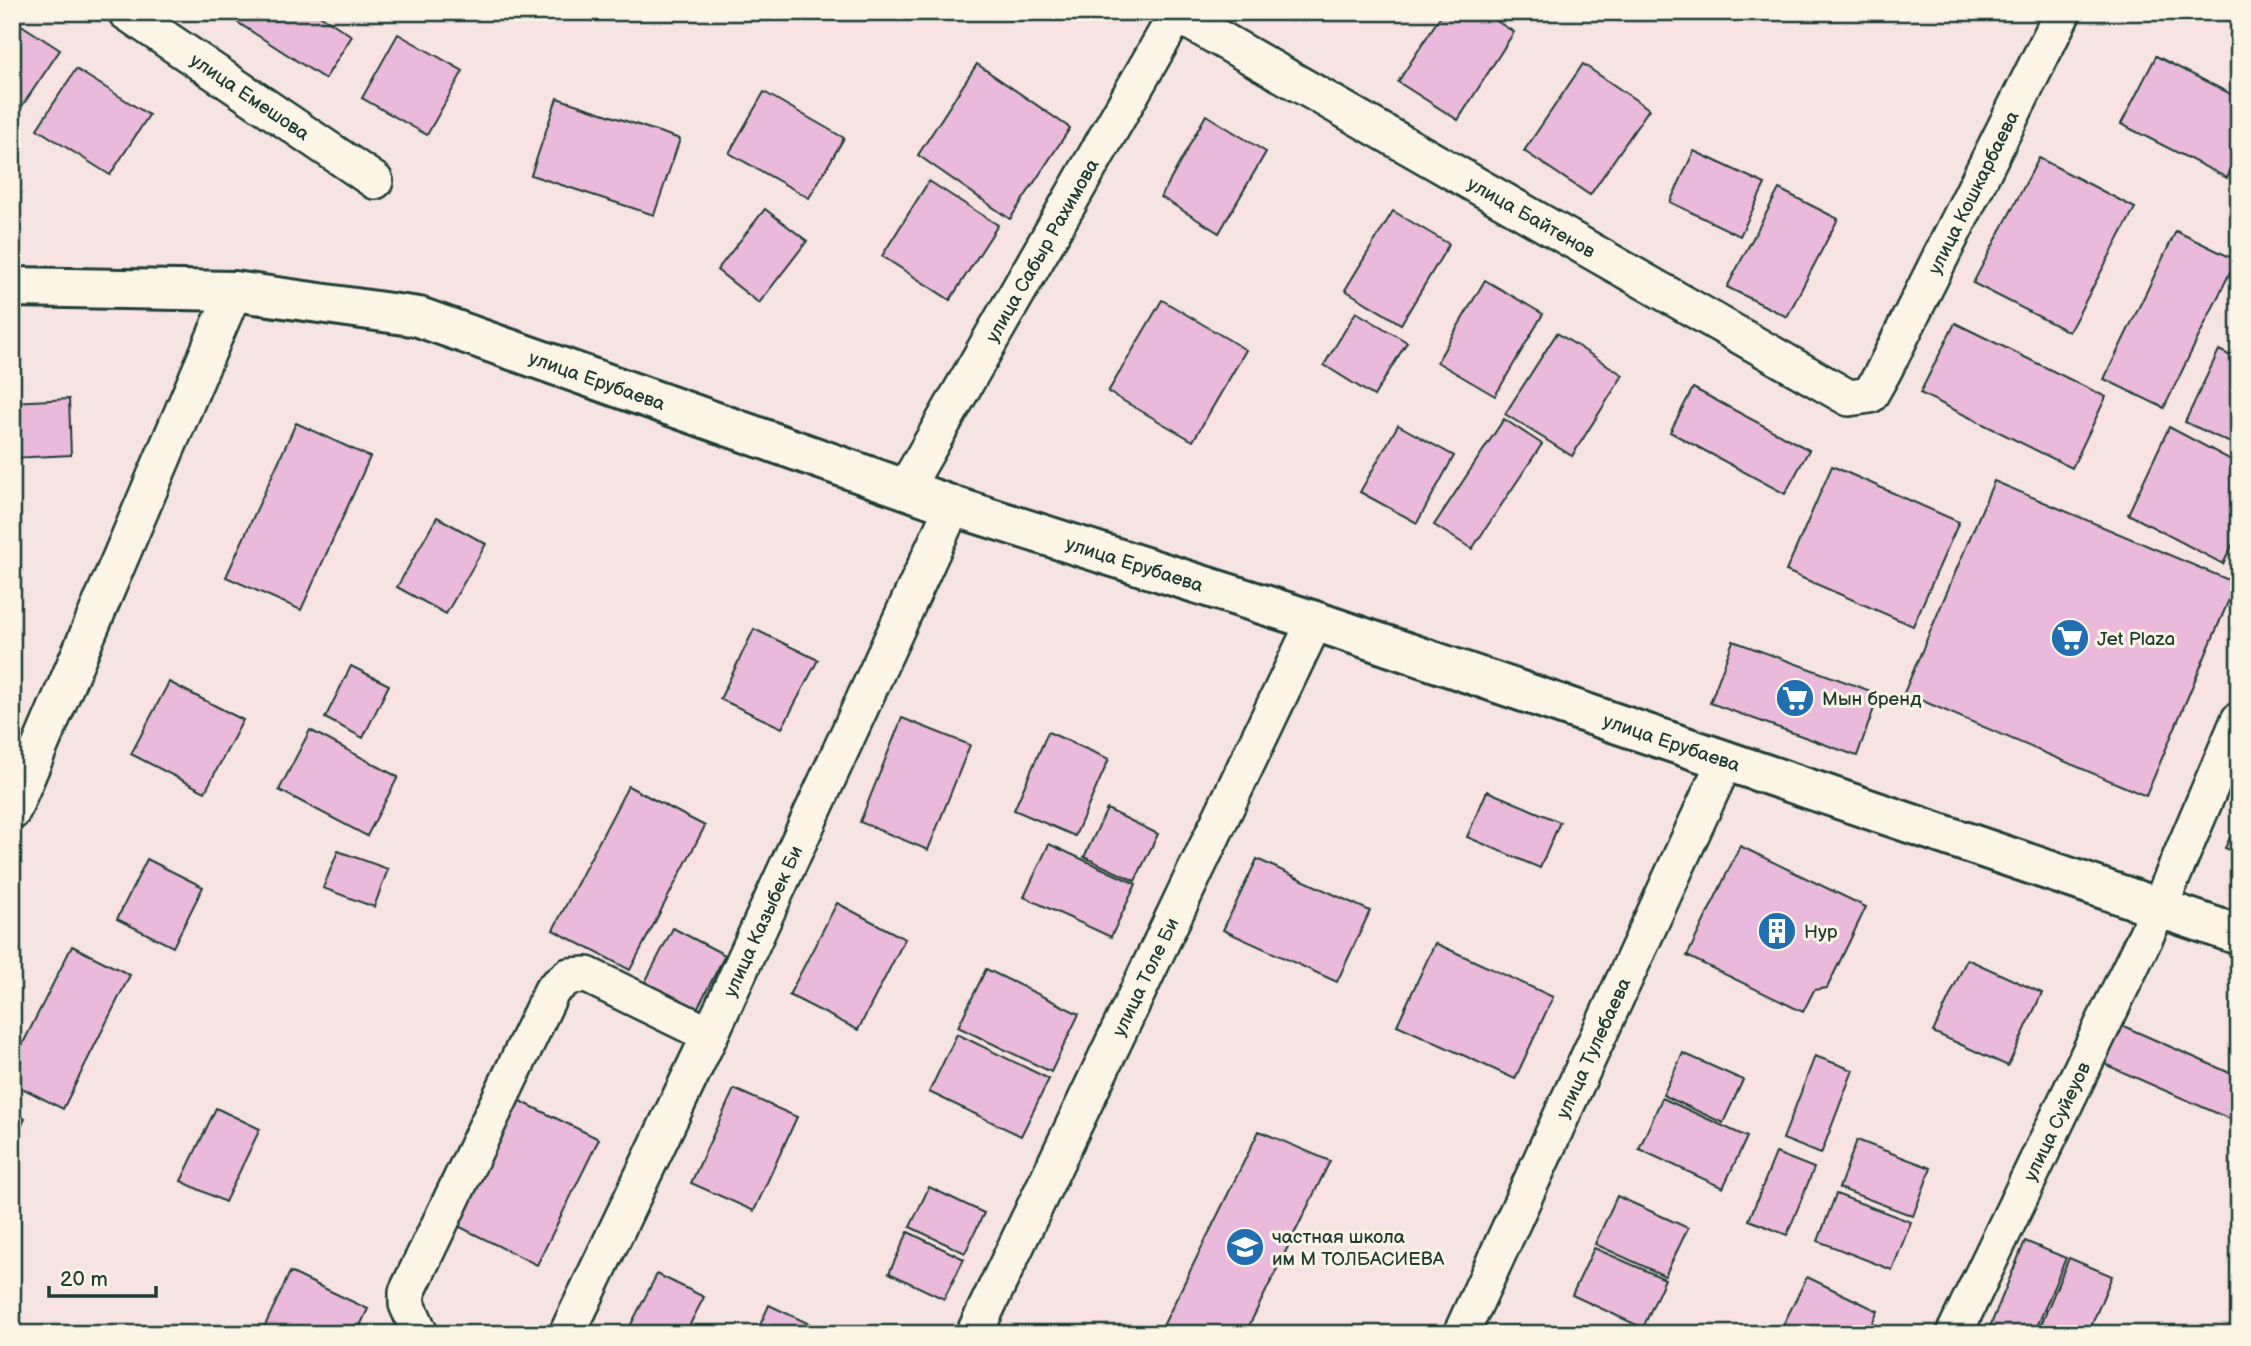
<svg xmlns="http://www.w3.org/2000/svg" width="2251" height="1346" viewBox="0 0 2251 1346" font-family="'Balsamiq Sans',sans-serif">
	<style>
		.building { fill: #e9badb; stroke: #1f3d34; stroke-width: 2 }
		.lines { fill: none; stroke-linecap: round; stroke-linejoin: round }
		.street-casing { stroke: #1f3d34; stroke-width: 40 }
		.secondary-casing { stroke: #1f3d34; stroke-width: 44 }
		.street { stroke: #fcf5e5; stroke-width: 35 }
		.secondary { stroke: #fcf5e5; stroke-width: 38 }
		.labels { text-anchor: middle; stroke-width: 6; stroke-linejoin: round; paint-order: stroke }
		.street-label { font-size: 19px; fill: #1f3d34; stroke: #fcf5e5 }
		.poi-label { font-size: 19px; fill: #1f3d34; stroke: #fcf5e5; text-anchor: start }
	</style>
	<rect width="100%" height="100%" fill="#f6e3e2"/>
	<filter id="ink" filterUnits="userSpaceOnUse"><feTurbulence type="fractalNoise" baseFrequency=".0143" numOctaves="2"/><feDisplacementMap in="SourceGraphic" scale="14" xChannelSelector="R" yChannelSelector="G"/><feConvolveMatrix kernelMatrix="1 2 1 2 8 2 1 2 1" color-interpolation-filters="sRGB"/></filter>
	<g filter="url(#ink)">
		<g class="building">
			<path d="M315 12 352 36 325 79 223 13Z"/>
			<path d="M1443 12H1482L1514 32 1458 120 1398 82Z"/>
			<path d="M12 19 60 50 12 121Z"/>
			<path d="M398 34 463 71 427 135 362 98Z"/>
			<path d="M2156 56 2239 98V154L2227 178 2121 124Z"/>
			<path d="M977 64 1070 128 1010 219 918 155Z"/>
			<path d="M1583 64 1649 109 1590 195 1524 151Z"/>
			<path d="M76 69 149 115 110 175 37 129Z"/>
			<path d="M764 92 844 138 809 198 729 153Z"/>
			<path d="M557 98 680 139 654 215 531 175Z"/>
			<path d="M1206 115 1266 152 1219 233 1161 197Z"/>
			<path d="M1694 151 1765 184 1740 236 1670 202Z"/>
			<path d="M2039 158 2135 208 2069 332 1973 283Z"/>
			<path d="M929 181 998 225 950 300 882 256Z"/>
			<path d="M1779 189 1838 219 1787 317 1727 287Z"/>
			<path d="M765 209 807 241 759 303 717 270Z"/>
			<path d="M1393 211 1449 244 1401 324 1345 290Z"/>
			<path d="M2176 231 2236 260 2164 408 2104 379Z"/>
			<path d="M1485 280 1543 314 1495 396 1437 362Z"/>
			<path d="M1162 300 1246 350 1193 441 1108 392Z"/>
			<path d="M1356 312 1407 342 1374 396 1324 365Z"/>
			<path d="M1955 323 2106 397 2072 468 1920 393Z"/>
			<path d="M1557 333 1623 375 1572 456 1505 414Z"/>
			<path d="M2219 350 2239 360V447L2185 422Z"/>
			<path d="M1693 388 1809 450 1785 494 1670 432Z"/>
			<path d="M69 399 71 455 12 458V402Z"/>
			<path d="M1504 419 1542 444 1472 549 1434 525Z"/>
			<path d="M296 423 370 457 301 610 226 577Z"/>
			<path d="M1398 425 1454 456 1417 523 1360 492Z"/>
			<path d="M2169 427 2239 464V532L2223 564 2128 514Z"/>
			<path d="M1832 466 1959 522 1913 626 1786 571Z"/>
			<path d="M1994 481 2236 583 2146 796 1904 693Z"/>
			<path d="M437 517 486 544 446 614 397 587Z"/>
			<path d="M754 629 818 660 782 728 720 699Z"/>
			<path d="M1733 641 1879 694 1857 756 1710 703Z"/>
			<path d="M351 666 389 685 363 738 325 718Z"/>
			<path d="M169 682 243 720 205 792 131 754Z"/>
			<path d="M902 718 970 745 928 850 860 822Z"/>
			<path d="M310 730 398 777 367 836 279 790Z"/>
			<path d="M1048 732 1109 759 1075 836 1014 810Z"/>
			<path d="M628 786 705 826 630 970 553 930Z"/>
			<path d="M1487 791 1560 822 1540 868 1467 837Z"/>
			<path d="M1107 809 1158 834 1135 881 1084 857Z"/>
			<path d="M2239 819V854L2225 848Z"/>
			<path d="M1049 844 1136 884 1111 937 1024 897Z"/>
			<path d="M1740 846 1866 907 1827 988 1814 990 1803 1012 1687 956Z"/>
			<path d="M338 851 388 869 374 907 323 888Z"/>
			<path d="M147 859 203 887 173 947 117 919Z"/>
			<path d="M1257 859 1370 911 1337 982 1223 930Z"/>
			<path d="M837 903 905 939 858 1030 789 995Z"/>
			<path d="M673 928 725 955 696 1011 644 984Z"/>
			<path d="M1435 943 1553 997 1515 1079 1397 1025Z"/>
			<path d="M72 946 130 975 63 1109 12 1083V1065Z"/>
			<path d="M1967 959 2042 993 2008 1066 1933 1032Z"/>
			<path d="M986 969 1079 1014 1051 1072 958 1027Z"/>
			<path d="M2103 1017 2239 1077V1123L2086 1056Z"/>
			<path d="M957 1034 1049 1079 1021 1136 929 1092Z"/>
			<path d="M1683 1053 1743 1080 1723 1123 1663 1095Z"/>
			<path d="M1815 1056 1853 1070 1821 1154 1783 1139Z"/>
			<path d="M734 1089 797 1117 754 1211 691 1183Z"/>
			<path d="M512 1097 599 1139 537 1265 450 1222Z"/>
			<path d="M1662 1098 1747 1137 1723 1188 1639 1149Z"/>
			<path d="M216 1108 260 1129 225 1202 181 1181Z"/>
			<path d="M12 1112 25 1119 12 1144Z"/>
			<path d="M1259 1131 1330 1161 1245 1334H1159Z"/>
			<path d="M1857 1140 1931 1168 1913 1216 1839 1188Z"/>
			<path d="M1776 1153 1814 1168 1787 1235 1749 1220Z"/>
			<path d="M929 1187 984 1213 965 1253 910 1227Z"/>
			<path d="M1836 1194 1911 1222 1892 1270 1818 1241Z"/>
			<path d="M1617 1196 1688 1228 1665 1276 1595 1244Z"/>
			<path d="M908 1232 964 1259 944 1299 889 1273Z"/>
			<path d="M2025 1241 2066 1258 2034 1334H1987Z"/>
			<path d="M1594 1248 1665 1279 1643 1328 1572 1295Z"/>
			<path d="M2069 1258 2112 1276 2088 1334H2037Z"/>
			<path d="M290 1272 368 1309 356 1334H261Z"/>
			<path d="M657 1274 704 1297 685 1334H626Z"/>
			<path d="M1807 1277 1878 1311 1867 1334H1786L1780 1331Z"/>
			<path d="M769 1305 820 1329 818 1334H756Z"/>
		</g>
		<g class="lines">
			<g class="street-casing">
				<g id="street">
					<path id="s1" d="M126 12 375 181"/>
					<path id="s2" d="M1173 12 1849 398 1870 395 1883 372 2063 12"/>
					<path id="s3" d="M905 489 1178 12"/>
					<path d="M12 812 234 291"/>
					<path d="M420 1334 407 1304V1292L552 990 569 976 587 975 710 1035"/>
					<path id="s4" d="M567 1334 710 1035 953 506"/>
					<path id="s5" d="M974 1334 1315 621"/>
					<path id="s6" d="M1461 1334 1725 761"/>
					<path id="s7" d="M1954 1334 2159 908 2239 720"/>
				</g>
			</g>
			<g class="secondary-casing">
				<g id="secondary">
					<path id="s8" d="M12 287 234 291 419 317 953 506 1315 621 2239 935"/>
				</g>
			</g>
			<use href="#street" class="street"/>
			<use href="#secondary" class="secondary"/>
		</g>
	</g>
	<defs>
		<g id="supermarket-disc" transform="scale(2.0125)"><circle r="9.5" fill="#1f6fb2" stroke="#fcf5e5"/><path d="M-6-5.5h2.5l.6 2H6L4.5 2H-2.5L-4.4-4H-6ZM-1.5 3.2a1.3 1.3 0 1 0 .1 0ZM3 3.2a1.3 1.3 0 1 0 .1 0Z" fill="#fff"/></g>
		<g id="building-disc" transform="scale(2.0125)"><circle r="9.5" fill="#1f6fb2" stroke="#fcf5e5"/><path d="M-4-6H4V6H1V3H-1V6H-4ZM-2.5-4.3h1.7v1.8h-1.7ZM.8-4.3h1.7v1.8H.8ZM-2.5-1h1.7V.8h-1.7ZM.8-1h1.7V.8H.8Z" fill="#fff"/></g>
		<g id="school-disc" transform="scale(2.0125)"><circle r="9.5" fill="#1f6fb2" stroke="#fcf5e5"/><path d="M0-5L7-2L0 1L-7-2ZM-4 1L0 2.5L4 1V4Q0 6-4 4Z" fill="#fff"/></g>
	</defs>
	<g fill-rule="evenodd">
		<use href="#supermarket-disc" x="2070" y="638"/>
		<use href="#supermarket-disc" x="1795" y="698"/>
		<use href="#building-disc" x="1777" y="931"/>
		<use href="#school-disc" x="1245" y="1247"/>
	</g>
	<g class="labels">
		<g class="street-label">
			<text dy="7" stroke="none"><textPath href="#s1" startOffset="150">улица Емешова</textPath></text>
			<text dy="7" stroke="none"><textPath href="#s2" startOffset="1027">улица Кошкарбаева</textPath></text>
			<text dy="7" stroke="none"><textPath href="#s2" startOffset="413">улица Байтенов</textPath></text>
			<text dy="7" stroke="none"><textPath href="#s3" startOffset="275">улица Сабыр Рахимова</textPath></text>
			<text dy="7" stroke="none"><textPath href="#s8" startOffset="598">улица Ерубаева</textPath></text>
			<text dy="7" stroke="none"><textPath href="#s8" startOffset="1166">улица Ерубаева</textPath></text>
			<text dy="7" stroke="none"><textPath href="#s8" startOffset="1732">улица Ерубаева</textPath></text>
			<text dy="7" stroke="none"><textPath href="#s4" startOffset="457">улица Казыбек Би</textPath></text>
			<text dy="7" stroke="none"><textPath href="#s5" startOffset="396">улица Толе Би</textPath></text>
			<text dy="7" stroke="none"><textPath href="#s6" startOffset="315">улица Тулебаева</textPath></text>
			<text dy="7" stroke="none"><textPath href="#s7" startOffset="236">улица Суйеуов</textPath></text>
		</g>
		<g class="poi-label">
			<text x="2097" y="645">Jet Plaza</text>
			<text x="1822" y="705">Мын бренд</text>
			<text x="1804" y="938">Нур</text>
			<text x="1272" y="1243">частная школа<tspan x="1272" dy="22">им М ТОЛБАСИЕВА</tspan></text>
		</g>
	</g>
	<rect width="2251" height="1346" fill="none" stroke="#fcf5e5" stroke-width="42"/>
	<rect x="21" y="21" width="2209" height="1304" fill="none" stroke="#1f3d34" stroke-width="2.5" filter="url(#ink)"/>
	<path d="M49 1286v10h107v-10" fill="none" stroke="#1f3d34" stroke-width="3.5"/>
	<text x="60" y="1286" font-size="21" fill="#1f3d34" stroke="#fcf5e5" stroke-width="5" paint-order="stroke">20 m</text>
</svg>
